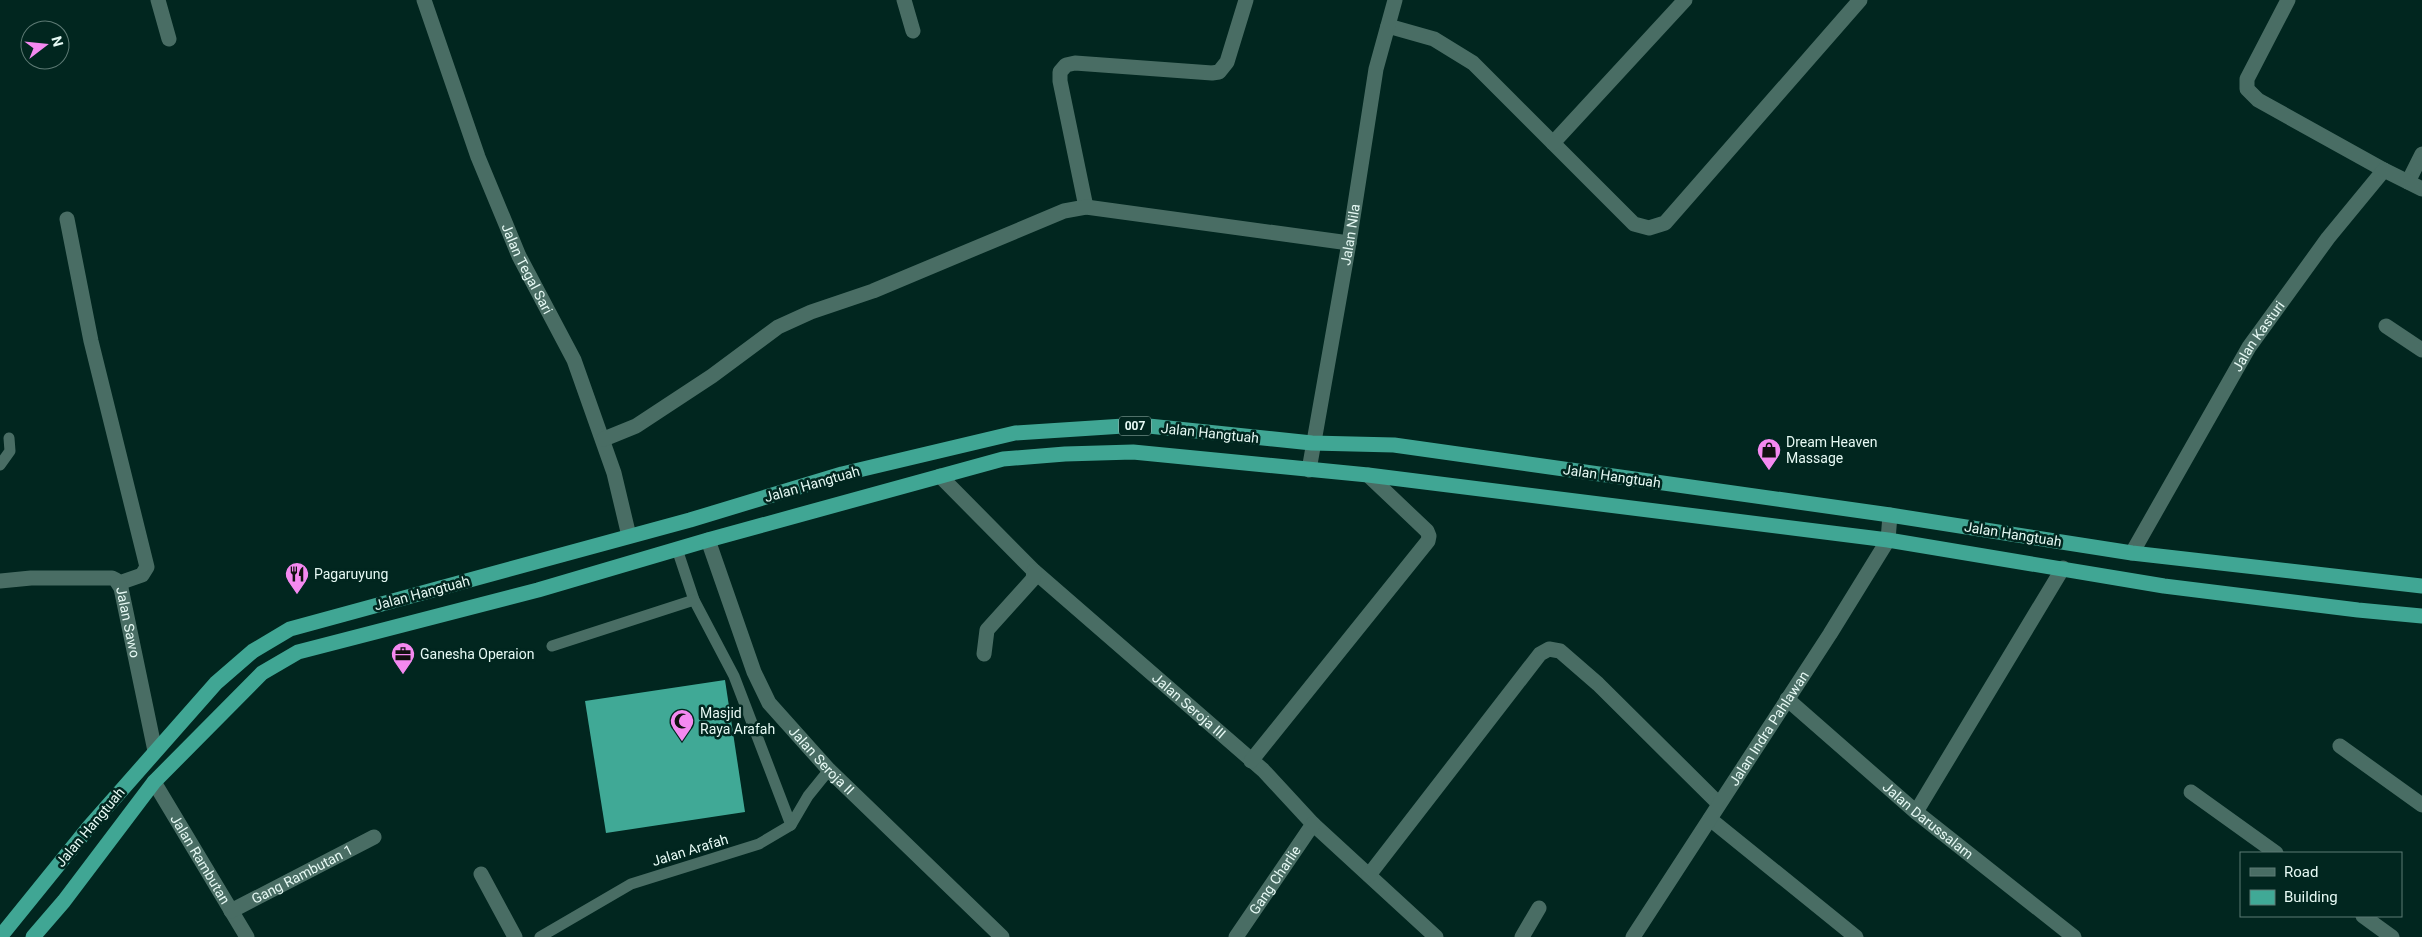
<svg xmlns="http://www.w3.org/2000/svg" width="2422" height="937" viewBox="0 0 2422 937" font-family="Roboto,sans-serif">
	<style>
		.building { fill: #40a996 }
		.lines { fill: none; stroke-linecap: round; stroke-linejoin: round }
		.service { stroke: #496d64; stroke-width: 11 }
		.minor { stroke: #496d64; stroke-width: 15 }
		.trunk { stroke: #40a694; stroke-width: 15 }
		.labels { text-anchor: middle; stroke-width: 5; stroke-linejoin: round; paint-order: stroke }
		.shield { fill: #01261f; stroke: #a1bab4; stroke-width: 1 }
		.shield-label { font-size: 12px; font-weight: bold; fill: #e6f9f4 }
		.street-label { font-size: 14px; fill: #e6f9f4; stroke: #01261f }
		.poi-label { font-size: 14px; fill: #e6f9f4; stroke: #01261f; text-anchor: start }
	</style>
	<rect width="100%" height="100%" fill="#01261f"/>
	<path class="building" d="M725 680 745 812 606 833 585 701Z"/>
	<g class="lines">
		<g class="service">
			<path d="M0 465 10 451 9 438"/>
			<path d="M677 549 694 600 734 676 791 825"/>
			<path d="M552 646 694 600"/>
			<path d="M540 937 631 884 759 844 791 825 808 796 829 770"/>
		</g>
		<g class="minor">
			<path d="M158 0 169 39"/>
			<path id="s1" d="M424 0 478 157 519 256 574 360 614 473 629 536"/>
			<path d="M904 0 913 31"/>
			<path d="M2288 0 2247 79V89L2258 100 2384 170"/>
			<path d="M1388 26 1434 39 1473 63 1634 224 1649 228 1665 223 1860 0"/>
			<path d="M1553 143 1685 0"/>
			<path d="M2408 182 2422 154"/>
			<path d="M1086 207 1060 81V72L1066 65 1075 63 1212 73 1219 72 1227 62 1246 0"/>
			<path d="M67 219 91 341 147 567 142 575 119 583"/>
			<path d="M2386 326 2422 350"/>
			<path d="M604 439 636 426 712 376 778 327 811 312 873 291 1064 211 1086 207 1349 243"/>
			<path id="s2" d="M1309 470 1349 243 1376 69 1395 0"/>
			<path id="s3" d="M940 476 1034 571 1263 770 1313 824 1436 937"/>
			<path id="s4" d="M708 540 754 672 769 703 829 770 1002 937"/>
			<path id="s5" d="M2132 553 2249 347 2328 238 2384 170 2422 189"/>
			<path id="s6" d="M0 581 31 578H112L116 580 121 588 155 751"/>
			<path d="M984 654 987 630 1033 579 1034 571"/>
			<path id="s7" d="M1787 699 1916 812 2074 937"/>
			<path d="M2340 746 2422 805"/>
			<path d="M1251 761 1428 541 1429 536 1427 531 1368 475"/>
			<path id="s8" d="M154 782 247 937"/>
			<path d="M2191 792 2276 853"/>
			<path d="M1916 812 2063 568"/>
			<path d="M1710 819 1856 937"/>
			<path d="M481 874 515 937"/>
			<path d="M1369 875 1540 654 1549 649 1560 651 1598 684 1719 804"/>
			<path id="s9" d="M231 911 374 837"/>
			<path d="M2363 916 2392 937"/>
			<path id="s10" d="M1236 937 1313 824"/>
			<path d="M1522 937 1539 908"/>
			<path id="s11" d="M1633 937 1830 634 1888 540 1890 515"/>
		</g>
		<g class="trunk">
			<path d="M0 937 89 827 216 683 253 651 290 629 690 520 842 474 1015 433 1139 425 1312 443 1394 445 1890 515 2132 553 2422 586"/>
			<path d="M33 937 64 901 154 782 262 673 298 652 538 590 708 540 1003 459 1065 454 1133 452 1368 475 1888 540 2164 586 2358 610 2422 616"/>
		</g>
	</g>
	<defs>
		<g id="shop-pin" transform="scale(1.25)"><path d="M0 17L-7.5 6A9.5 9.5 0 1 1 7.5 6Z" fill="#f489f0" stroke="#01261f"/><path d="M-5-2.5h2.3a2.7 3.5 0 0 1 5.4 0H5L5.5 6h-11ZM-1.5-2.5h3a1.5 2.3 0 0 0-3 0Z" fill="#111"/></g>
		<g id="restaurant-pin" transform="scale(1.25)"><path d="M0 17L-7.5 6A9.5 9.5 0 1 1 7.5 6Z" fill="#f489f0" stroke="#01261f"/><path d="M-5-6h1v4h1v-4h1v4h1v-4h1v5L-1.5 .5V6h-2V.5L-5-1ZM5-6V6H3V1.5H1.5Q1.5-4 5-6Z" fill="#111"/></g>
		<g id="office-pin" transform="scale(1.25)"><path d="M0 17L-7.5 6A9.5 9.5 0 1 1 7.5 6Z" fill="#f489f0" stroke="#01261f"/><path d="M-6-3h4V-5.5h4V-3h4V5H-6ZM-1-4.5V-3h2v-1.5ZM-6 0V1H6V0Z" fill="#111"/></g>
		<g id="mosque-pin" transform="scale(1.25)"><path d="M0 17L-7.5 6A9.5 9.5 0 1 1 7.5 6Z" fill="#f489f0" stroke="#01261f"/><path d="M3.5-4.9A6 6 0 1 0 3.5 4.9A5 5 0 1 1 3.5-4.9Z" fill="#111"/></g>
	</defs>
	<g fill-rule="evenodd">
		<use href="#shop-pin" x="1769" y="450"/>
		<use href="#restaurant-pin" x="297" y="574"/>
		<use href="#office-pin" x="403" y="654"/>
		<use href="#mosque-pin" x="682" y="721"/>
	</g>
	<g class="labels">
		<rect class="shield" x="1119" y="416.5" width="32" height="19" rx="4"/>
		<g class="shield-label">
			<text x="1135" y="430">007</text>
		</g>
		<g class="street-label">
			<text dy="5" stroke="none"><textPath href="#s2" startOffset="239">Jalan Nila</textPath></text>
			<text dy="5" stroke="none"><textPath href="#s1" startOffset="288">Jalan Tegal Sari</textPath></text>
			<text dy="5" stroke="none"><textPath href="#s5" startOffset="251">Jalan Kasturi</textPath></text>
			<text transform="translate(1210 433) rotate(6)" y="5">Jalan Hangtuah</text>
			<text transform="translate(1612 476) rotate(8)" y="5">Jalan Hangtuah</text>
			<text transform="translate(812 484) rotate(-16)" y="5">Jalan Hangtuah</text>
			<text transform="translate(2013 534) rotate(9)" y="5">Jalan Hangtuah</text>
			<text transform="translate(422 593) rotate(-15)" y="5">Jalan Hangtuah</text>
			<text dy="5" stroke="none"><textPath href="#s6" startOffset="161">Jalan Sawo</textPath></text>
			<text dy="5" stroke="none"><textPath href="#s3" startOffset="339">Jalan Seroja III</textPath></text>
			<text dy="5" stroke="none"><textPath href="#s11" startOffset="249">Jalan Indra Pahlawan</textPath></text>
			<text dy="5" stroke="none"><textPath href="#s4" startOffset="252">Jalan Seroja II</textPath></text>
			<text dy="5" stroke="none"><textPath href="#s7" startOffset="186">Jalan Darussalam</textPath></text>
			<text transform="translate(90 827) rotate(-50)" y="5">Jalan Hangtuah</text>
			<text transform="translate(690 850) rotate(-17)" y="5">Jalan Arafah</text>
			<text dy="5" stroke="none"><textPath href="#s8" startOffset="90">Jalan Rambutan</textPath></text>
			<text dy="5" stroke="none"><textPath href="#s9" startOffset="80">Gang Rambutan 1</textPath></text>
			<text dy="5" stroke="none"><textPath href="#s10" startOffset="69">Gang Charlie</textPath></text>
		</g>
		<g class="poi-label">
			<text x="1786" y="447">Dream Heaven<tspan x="1786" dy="16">Massage</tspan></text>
			<text x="314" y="579">Pagaruyung</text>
			<text x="420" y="659">Ganesha Operaion</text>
			<text x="700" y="718">Masjid<tspan x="700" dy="16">Raya Arafah</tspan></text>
		</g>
	</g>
	<rect x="2240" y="852" width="162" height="65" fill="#01261f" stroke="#5d7a74"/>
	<rect x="2250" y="868" width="25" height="8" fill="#496d64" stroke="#5d7a74"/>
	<text x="2284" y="877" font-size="15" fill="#e6f9f4">Road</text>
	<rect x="2250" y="890" width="25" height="15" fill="#40a996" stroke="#5d7a74"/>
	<text x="2284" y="902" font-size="15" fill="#e6f9f4">Building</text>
	<g transform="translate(45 45) rotate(74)"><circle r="24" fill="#01261f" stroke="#5d7a74"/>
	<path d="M0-4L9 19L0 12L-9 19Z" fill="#f489f0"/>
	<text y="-8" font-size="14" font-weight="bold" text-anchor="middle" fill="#e6f9f4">N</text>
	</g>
</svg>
